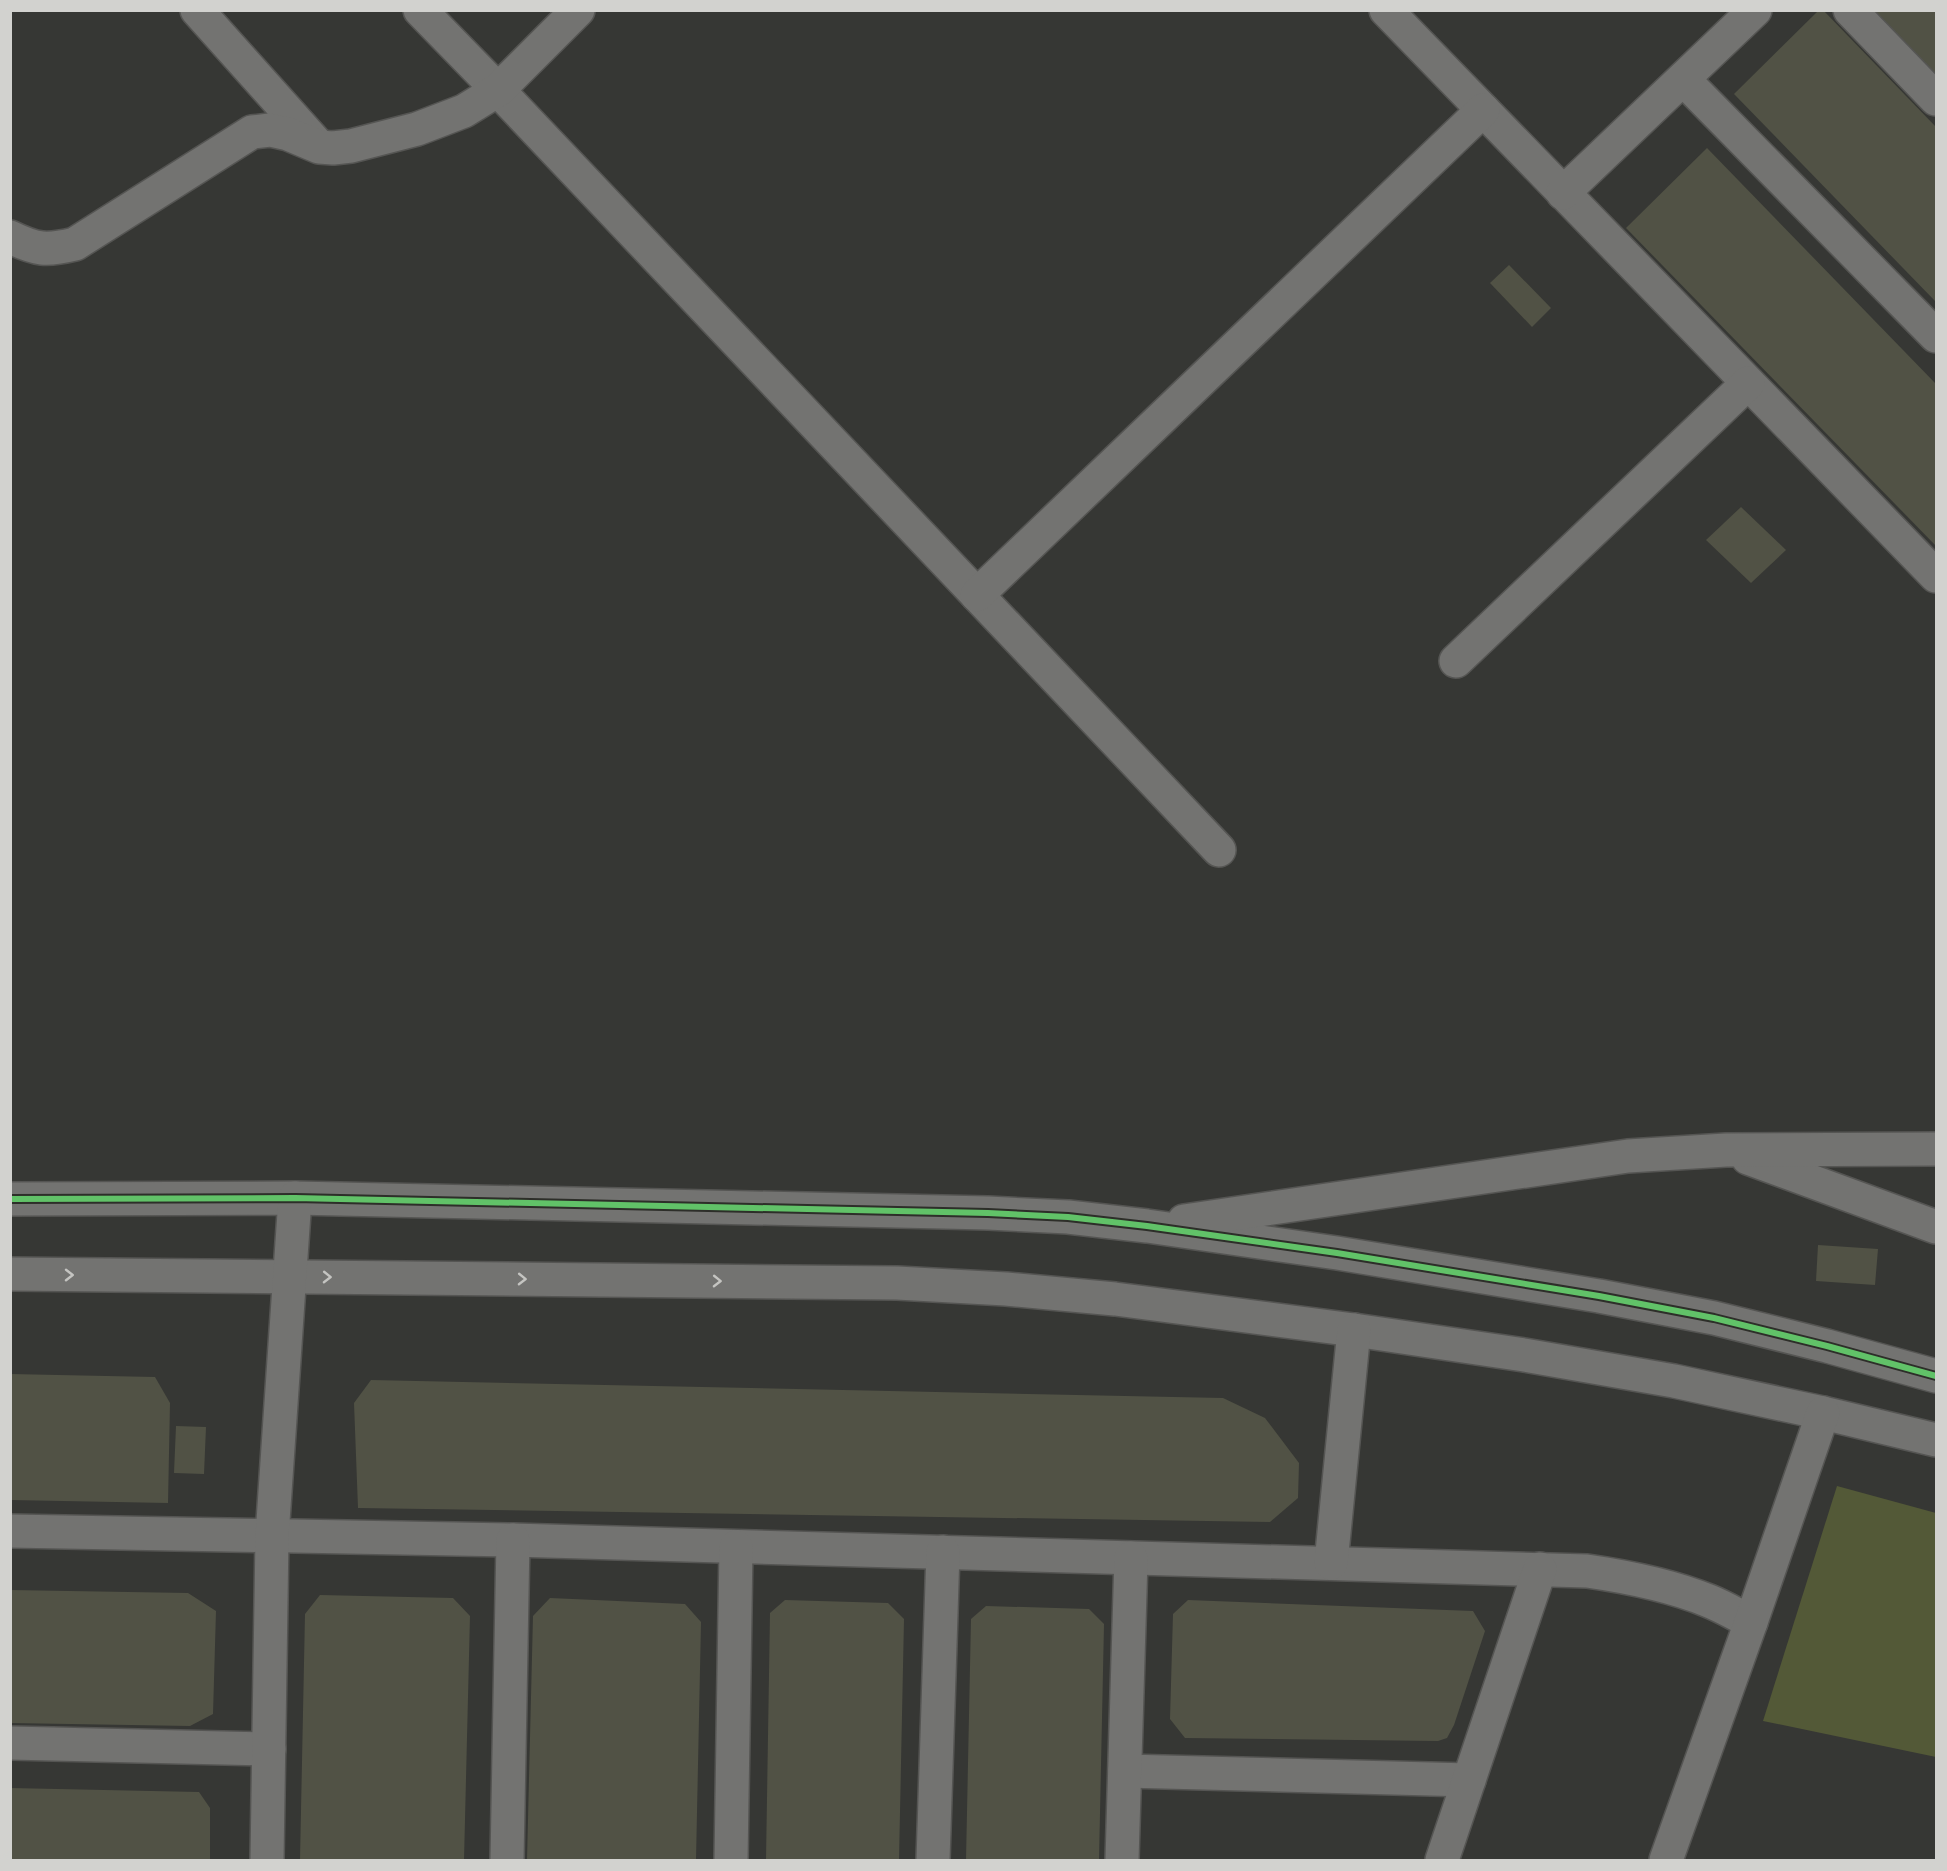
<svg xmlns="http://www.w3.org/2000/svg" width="1947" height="1871" viewBox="0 0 1947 1871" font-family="'Nunito Sans',sans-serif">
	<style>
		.green { fill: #535937 }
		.building { fill: #515245 }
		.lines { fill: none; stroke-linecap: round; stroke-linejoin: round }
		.minor-casing { stroke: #555553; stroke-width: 36 }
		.minor { stroke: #737371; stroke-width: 33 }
		.cycleway-casing { stroke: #2d2e29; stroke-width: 10 }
		.cycleway { stroke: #61c268; stroke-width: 6 }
		.oneway { stroke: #c4c4c1 }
	</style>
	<rect width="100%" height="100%" fill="#363734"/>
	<path class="green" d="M1837 1486 1936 1513V1757L1763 1721Z"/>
	<g class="building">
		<path d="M1819 10H1823L1936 127V302L1734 94Z"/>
		<path d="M1872 10H1936V77Z"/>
		<path d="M1707 148 1936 384V546L1626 228Z"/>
		<path d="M1509 265 1551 308 1532 327 1490 283Z"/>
		<path d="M1741 507 1786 550 1751 583 1706 540Z"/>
		<path d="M1818 1245 1878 1249 1875 1285 1816 1281Z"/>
		<path d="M10 1374 155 1377 170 1403 168 1503 10 1500Z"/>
		<path d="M371 1380 1223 1398 1265 1418 1299 1463 1298 1498 1270 1522 358 1508 354 1403Z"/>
		<path d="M176 1426 206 1427 204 1474 174 1473Z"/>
		<path d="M10 1590 188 1593 216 1611 213 1714 190 1726 10 1723Z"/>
		<path d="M320 1595 453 1598 470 1616 464 1860H300L305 1614Z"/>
		<path d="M550 1598 685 1604 701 1622 696 1860H527L533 1616Z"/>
		<path d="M785 1600 888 1603 904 1619 899 1860H766L770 1613Z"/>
		<path d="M1188 1600 1473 1611 1485 1631 1454 1725 1447 1738 1438 1741 1185 1738 1170 1719 1173 1614Z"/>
		<path d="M986 1606 1089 1609 1104 1624 1099 1860H966L971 1619Z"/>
		<path d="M10 1788 199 1792 210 1808V1860H10Z"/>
	</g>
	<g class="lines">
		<g class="minor-casing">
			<g id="minor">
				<path d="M197 10 316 143"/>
				<path d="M420 10 498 90 1219 850"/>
				<path d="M1386 10 1936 576"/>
				<path d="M1850 10 1936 99"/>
				<path d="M1683 79 1936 336"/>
				<path d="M1563 193 1755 10"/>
				<path d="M10 237C37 250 46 251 75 244L252 132 270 130 288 134 319 147 333 148 351 146 417 129 464 111 498 90 578 10"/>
				<path d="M977 595 1483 110"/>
				<path d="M1456 661 1748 383"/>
				<path d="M1748 1158 1936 1227"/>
				<path d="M10 1199 295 1198 988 1213 1068 1217 1147 1226 1337 1253 1599 1296 1714 1318 1827 1346 1936 1376"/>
				<path d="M1184 1221 1628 1156 1726 1150 1936 1149"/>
				<path d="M10 1274 897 1283 1006 1289 1115 1299 1354 1330 1524 1355 1674 1381 1823 1413 1936 1440"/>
				<path d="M10 1531 513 1540 1587 1571C1629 1577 1670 1585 1709 1601 1724 1607 1737 1615 1751 1622"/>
				<path d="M1331 1563 1354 1330"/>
				<path d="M10 1743 269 1749"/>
				<path d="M1125 1771 1469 1780"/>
				<path d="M267 1860 272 1536 295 1198"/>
				<path d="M507 1860 513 1540"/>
				<path d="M731 1860 736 1547"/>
				<path d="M933 1860 943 1552"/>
				<path d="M1122 1860 1131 1558"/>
				<path d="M1442 1860 1540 1569"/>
				<path d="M1666 1860 1751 1622 1823 1413"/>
			</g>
		</g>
		<use href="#minor" class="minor"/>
		<g class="cycleway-casing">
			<path id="cycleway" d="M10 1199 295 1198 988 1213 1068 1217 1147 1226 1337 1253 1599 1296 1714 1318 1827 1346 1936 1376"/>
		</g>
		<use href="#cycleway" class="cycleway"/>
	</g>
	<defs><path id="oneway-chevron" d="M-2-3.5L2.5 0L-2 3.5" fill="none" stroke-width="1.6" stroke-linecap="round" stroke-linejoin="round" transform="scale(1.5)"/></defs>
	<g class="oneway">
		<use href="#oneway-chevron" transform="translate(69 1275)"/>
		<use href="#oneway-chevron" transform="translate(327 1277) rotate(1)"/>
		<use href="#oneway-chevron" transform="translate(522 1279) rotate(1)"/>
		<use href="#oneway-chevron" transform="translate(717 1281) rotate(1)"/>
	</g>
	<rect width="1947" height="1871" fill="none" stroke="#d2d2cf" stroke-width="24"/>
</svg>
